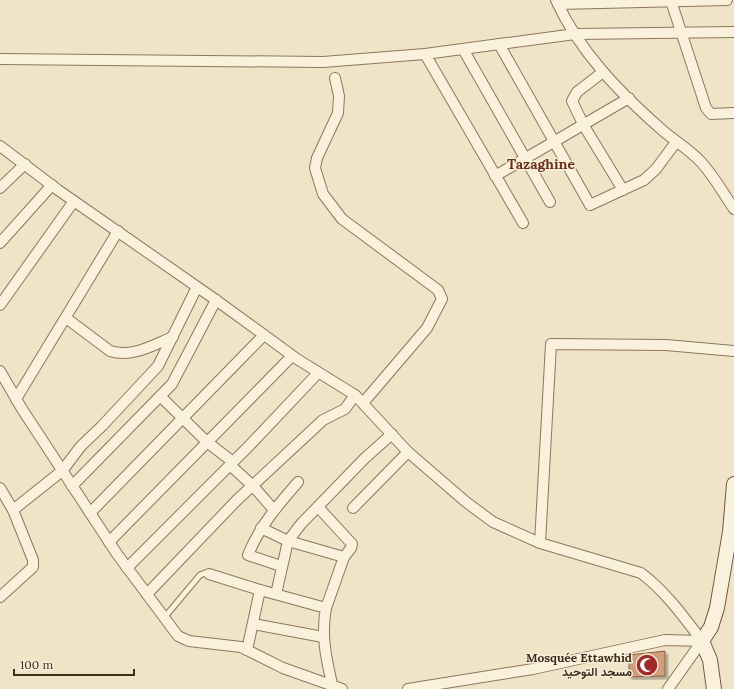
<svg xmlns="http://www.w3.org/2000/svg" width="734" height="689" viewBox="0 0 734 689" font-family="Lora,Vazirmatn,serif">
	<style>
		.building { fill: #cf9f7d; stroke: #8d5f41; filter: url(#shadow) }
		.lines { fill: none; stroke-linecap: round; stroke-linejoin: round }
		.lane-casing { stroke: #8d765c; stroke-width: 7 }
		.street-casing { stroke: #8d765c; stroke-width: 12 }
		.secondary-casing { stroke: #6f573f; stroke-width: 16 }
		.lane { stroke: #faf1dc; stroke-width: 5 }
		.street { stroke: #faf1dc; stroke-width: 10 }
		.secondary { stroke: #faf1dc; stroke-width: 14 }
		.labels { text-anchor: middle; stroke-width: 3; stroke-linejoin: round; paint-order: stroke }
		.poi-label { font-size: 12px; font-weight: bold; fill: #3d2e20; stroke: #f7eed8; text-anchor: end }
		.quarter-label { font-size: 14px; font-weight: bold; fill: #6b2e1e; stroke: #f7eed8 }
	</style>
	<defs>
		<filter id="shadow"><feDropShadow dx="3" dy="3" stdDeviation="1" flood-color="#0004"/></filter>
	</defs>
	<rect width="100%" height="100%" fill="#f0e4c8"/>
	<path class="building" d="M665 651V676L629 677V655Z"/>
	<g class="lines">
		<g class="lane-casing">
			<path id="lane" d="M164 618 200 575 205 573 209 574"/>
		</g>
		<g class="street-casing">
			<g id="street">
				<path d="M556 0C579 51 619 92 661 129 673 140 689 149 701 162 714 176 723 193 734 209"/>
				<path d="M671 1 706 108 711 114 734 113"/>
				<path d="M558 4 727 0"/>
				<path d="M499 44 590 205 644 180 656 169 676 142"/>
				<path d="M463 49 550 202"/>
				<path d="M425 54 523 223"/>
				<path d="M0 59 323 62 425 54 575 34 734 32"/>
				<path d="M603 72 577 92 572 101 584 126 623 190"/>
				<path d="M335 78 339 96 338 113 317 158 315 168 323 194 342 219 438 290 442 299 427 328 363 403"/>
				<path d="M0 146 58 190 216 300 297 359 355 395 408 452 466 502 493 522 540 543 641 573C665 591 684 617 702 641"/>
				<path d="M495 176 629 98"/>
				<path d="M0 188 25 164"/>
				<path d="M0 243 52 185"/>
				<path d="M0 305 74 201"/>
				<path d="M66 318 110 351C132 358 153 345 173 337"/>
				<path d="M0 371 22 409 117 554 178 636 189 641 241 647 283 668 342 689"/>
				<path d="M160 396 207 442 233 462"/>
				<path d="M16 399 118 231"/>
				<path d="M230 465 253 486 274 510"/>
				<path d="M72 486 172 384 216 300"/>
				<path d="M0 488 13 510"/>
				<path d="M318 507 352 544 351 548 344 557"/>
				<path d="M353 508 408 452"/>
				<path d="M90 513 264 335"/>
				<path d="M261 528 288 541 344 557 326 608"/>
				<path d="M109 542 292 356"/>
				<path d="M540 543 551 344 666 345 734 351"/>
				<path d="M281 566 248 555C259 527 278 505 298 482"/>
				<path d="M127 568 249 446 318 373"/>
				<path d="M209 574 260 590 326 608C321 635 326 658 332 684"/>
				<path d="M147 594 237 500 323 420 345 409 355 395"/>
				<path d="M276 594 288 541 301 524 365 458 392 434"/>
				<path d="M0 597 33 567V560L13 510 62 471 81 446 102 426 158 366 197 287"/>
				<path d="M253 624 323 637"/>
				<path d="M247 650 260 590"/>
				<path d="M408 689 533 669 665 640 702 641"/>
				<path d="M668 689 702 641"/>
			</g>
		</g>
		<g class="secondary-casing">
			<path id="secondary" d="M714 689 710 660 702 641 711 627 717 608 730 532 734 484"/>
		</g>
		<use href="#lane" class="lane"/>
		<use href="#street" class="street"/>
		<use href="#secondary" class="secondary"/>
	</g>
	<defs>
		<g id="mosque-disc" transform="scale(1.15)"><circle r="9.5" fill="#9e2a2b" stroke="#f7eed8"/><path d="M3.5-4.9A6 6 0 1 0 3.5 4.9A5 5 0 1 1 3.5-4.9Z" fill="#fff"/></g>
	</defs>
	<g fill-rule="evenodd">
		<use href="#mosque-disc" x="647" y="665"/>
	</g>
	<g class="labels">
		<g class="poi-label">
			<text x="632" y="662">Mosquée Ettawhid<tspan x="632" dy="14">مسجد التوحيد</tspan></text>
		</g>
		<g class="quarter-label">
			<text x="541" y="169">Tazaghine</text>
		</g>
	</g>
	<path d="M14 669v6h120v-6" fill="none" stroke="#3d2e20" stroke-width="2"/>
	<text x="20" y="669" font-size="12" fill="#3d2e20" stroke="#f7eed8" stroke-width="3" paint-order="stroke">100 m</text>
</svg>
